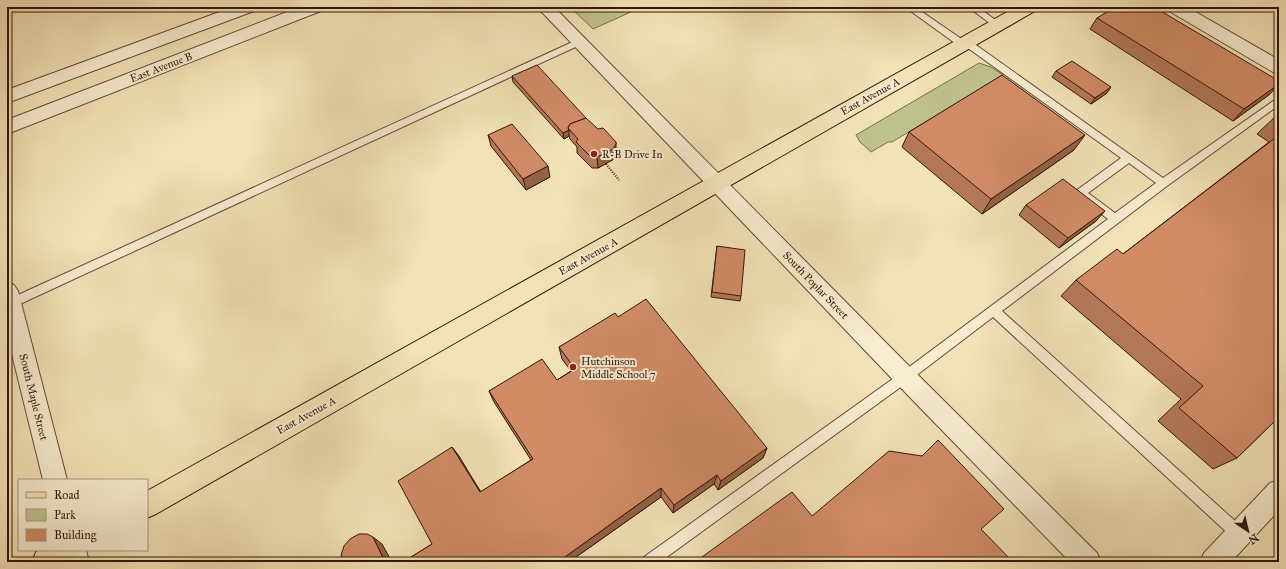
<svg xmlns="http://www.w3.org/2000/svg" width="1286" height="569" viewBox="0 0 1286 569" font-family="'IM FELL Great Primer',serif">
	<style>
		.green { fill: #bec28c; stroke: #796c4a }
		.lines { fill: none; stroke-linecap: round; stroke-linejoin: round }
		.lane-casing { stroke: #644834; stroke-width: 2 }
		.street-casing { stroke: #644834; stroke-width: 2 }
		.primary-casing { stroke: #341509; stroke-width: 2 }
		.path { stroke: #341509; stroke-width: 2; stroke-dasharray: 1 1.5; stroke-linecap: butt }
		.lane { fill: #f7ecd0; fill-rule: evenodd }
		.street { fill: #f7ecd0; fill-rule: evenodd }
		.primary { fill: #f2e2b7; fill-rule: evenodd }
		.wall { fill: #b47858; stroke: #341509 }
		.shaded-wall { fill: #926247; stroke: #341509 }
		.building { fill: #d18c66; stroke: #341509 }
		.poi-dot { fill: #8f2418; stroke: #f7ecd0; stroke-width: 1.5 }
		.labels { text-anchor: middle; stroke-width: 4; stroke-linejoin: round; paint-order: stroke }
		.street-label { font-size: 11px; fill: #341509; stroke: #f7ecd0 }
		.poi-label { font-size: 11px; fill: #341509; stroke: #f7ecd0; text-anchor: start }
	</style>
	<rect width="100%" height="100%" fill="#f2e2b7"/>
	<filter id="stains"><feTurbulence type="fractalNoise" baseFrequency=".005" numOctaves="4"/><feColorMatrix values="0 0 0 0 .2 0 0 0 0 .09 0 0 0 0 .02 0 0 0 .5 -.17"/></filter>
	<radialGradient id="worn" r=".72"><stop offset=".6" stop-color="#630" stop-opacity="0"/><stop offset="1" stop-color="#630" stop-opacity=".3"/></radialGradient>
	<g class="green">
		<path d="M570 7H642L593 29Z"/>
		<path d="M979 63 991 67 1003 75 892 142H888L871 152 860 142 856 135Z"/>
	</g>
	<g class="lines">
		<g class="lane-casing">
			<g id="lane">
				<path d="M905 7H915L963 40H969L1163 178 1279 97V105L1167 186 1002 311 1244 529 1246 534 1244 539 1239 541 1234 539 993 317 909 381 660 562H642L644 557 901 373 1108 219 1077 196 1076 193 1077 190 1121 158 965 46H959ZM1129 163 1156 183 1115 213 1088 193Z"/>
				<path d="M968 7H978L1002 25 1001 27H995Z"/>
				<path d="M579 39 583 42 582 44 7 310V300Z"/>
			</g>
		</g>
		<g class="street-casing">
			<g id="street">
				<path d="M233 7H256L254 11 7 103V90Z"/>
				<path d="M300 7H323L321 11 7 134V120Z"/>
				<path d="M537 7H554L913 370 1097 553 1101 562H1070L897 384Z"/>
				<path d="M1167 7H1187L1279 60V74L1273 72 1169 11Z"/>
				<path d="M7 282 14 285 18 291 67 480H43L7 334Z"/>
				<path d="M1279 480V510L1231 562H1200L1204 553 1270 483Z"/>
				<path d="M60 550H86L89 562H63Z"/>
			</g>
		</g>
		<g class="primary-casing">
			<g id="primary">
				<path d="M1016 7H1037L1035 11 156 514 147 518V491Z"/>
				<path d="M40 550H81L77 560 72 562H32L36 552Z"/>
			</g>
		</g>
		<path class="path" d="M606 164 619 180"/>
		<use href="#lane" class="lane"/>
		<use href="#street" class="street"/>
		<use href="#primary" class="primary"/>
	</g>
	<g class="wall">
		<path d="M1097 18 1270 94 1233 121 1090 29Z"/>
		<path d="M1056 71 1107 93 1091 104 1052 77Z"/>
		<path d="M512 76 616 155 614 159 598 168H592L577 153V147L570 139 569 136 564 139 513 82Z"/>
		<path d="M1279 113V417L1237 458 1213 469 1158 421 1181 399 1061 296 1076 280 1123 254 1269 142 1257 134Z"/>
		<path d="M909 132 1074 150 982 214 902 147Z"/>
		<path d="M488 135 550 177 526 190 491 146Z"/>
		<path d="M1026 205 1096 221 1059 248 1019 215Z"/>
		<path d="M717 246 741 296 740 301 711 297Z"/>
		<path d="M618 317 767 448 763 458 718 490 714 484 673 513 661 497 569 562H403L432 544 452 447 481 492 531 460 494 402 489 391 557 380 571 371 562 359 559 347Z"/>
	</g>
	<g class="shaded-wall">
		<path d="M1279 84 1270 94 1233 121 1244 109Z"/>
		<path d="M1111 87 1107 93 1091 104 1095 98Z"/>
		<path d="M569 130V136L564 139 563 133Z"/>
		<path d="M1085 135 1074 150 982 214 991 199Z"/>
		<path d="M616 142V155L614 159 598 168 597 157Z"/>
		<path d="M548 166 550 177 526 190 523 179Z"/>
		<path d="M1105 211 1096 221 1059 248 1068 238Z"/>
		<path d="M452 447 459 456 486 501 480 492Z"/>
		<path d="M767 448 763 458 718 490 721 481Z"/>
		<path d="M717 475 714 484 673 513 674 505Z"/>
		<path d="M661 488V497L569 562H558Z"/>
		<path d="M373 537 382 544 392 562H385Z"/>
	</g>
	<g class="building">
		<path d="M1115 7H1154L1279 81V84L1244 109 1097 18Z"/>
		<path d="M1072 61 1111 87 1095 98 1056 71Z"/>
		<path d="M537 65 586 118 570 124 568 128 569 130 563 133 512 76Z"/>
		<path d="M1002 75 1085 135 991 199 909 132Z"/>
		<path d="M586 118 598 129 603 128 616 142V144L613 149 597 157H591L576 142 578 139 568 128 570 124Z"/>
		<path d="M512 124 548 166 523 179 488 135Z"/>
		<path d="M1279 135V417L1237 458 1179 408 1203 386 1076 280 1117 249 1123 254Z"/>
		<path d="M1063 179 1105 211 1068 238 1026 205Z"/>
		<path d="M717 246 745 250 741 296 712 292Z"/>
		<path d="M646 299 767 448 721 481 717 475 674 505 661 488 558 562H403L432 544 398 481 452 447 480 492 533 459 489 391 542 359 557 380 575 369 559 347 615 313 618 317Z"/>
		<path d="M938 440 1004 509 981 529 1013 562H695L792 492 812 516 889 451 922 456Z"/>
		<path d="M359 534H367L373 537 385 562H344L341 555 344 546 350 539Z"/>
	</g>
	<g class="poi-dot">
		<circle cx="594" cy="154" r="4"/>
		<circle cx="573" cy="367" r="4"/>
	</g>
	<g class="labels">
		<g class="street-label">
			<text transform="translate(161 67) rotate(-21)" y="4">East Avenue B</text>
			<text transform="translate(870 96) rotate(-29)" y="4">East Avenue A</text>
			<text transform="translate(588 256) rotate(-29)" y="4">East Avenue A</text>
			<text transform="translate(816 285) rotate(46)" y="4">South Poplar Street</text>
			<text transform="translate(34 397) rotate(76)" y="4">South Maple Street</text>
			<text transform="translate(306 415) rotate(-29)" y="4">East Avenue A</text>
		</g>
		<g class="poi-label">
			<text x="602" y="158">R-B Drive In</text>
			<text x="581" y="365">Hutchinson<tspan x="581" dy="13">Middle School 7</tspan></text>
		</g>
	</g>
	<rect width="1286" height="569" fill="none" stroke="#f2e2b7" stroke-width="24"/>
	<rect x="8" y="8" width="1270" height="553" fill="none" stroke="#341509" stroke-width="2"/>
	<rect x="12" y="12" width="1262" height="545" fill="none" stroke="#341509"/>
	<rect x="18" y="479" width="130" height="72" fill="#f7ecd0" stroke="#a99680"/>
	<rect x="26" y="492" width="20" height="6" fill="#f2e2b7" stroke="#a99680"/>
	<text x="54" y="499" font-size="12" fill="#341509">Road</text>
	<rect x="26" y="509" width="20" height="12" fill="#bec28c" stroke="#a99680"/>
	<text x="54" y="519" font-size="12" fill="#341509">Park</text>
	<rect x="26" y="529" width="20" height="12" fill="#d18c66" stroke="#a99680"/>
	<text x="54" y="539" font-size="12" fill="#341509">Building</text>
	<g transform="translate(1248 531) rotate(145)" stroke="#f7ecd0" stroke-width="3" paint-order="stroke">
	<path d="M0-3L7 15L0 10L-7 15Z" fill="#341509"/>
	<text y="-6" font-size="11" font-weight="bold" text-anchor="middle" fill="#341509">N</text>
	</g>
	<rect width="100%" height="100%" filter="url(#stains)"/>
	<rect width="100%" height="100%" fill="url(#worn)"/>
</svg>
